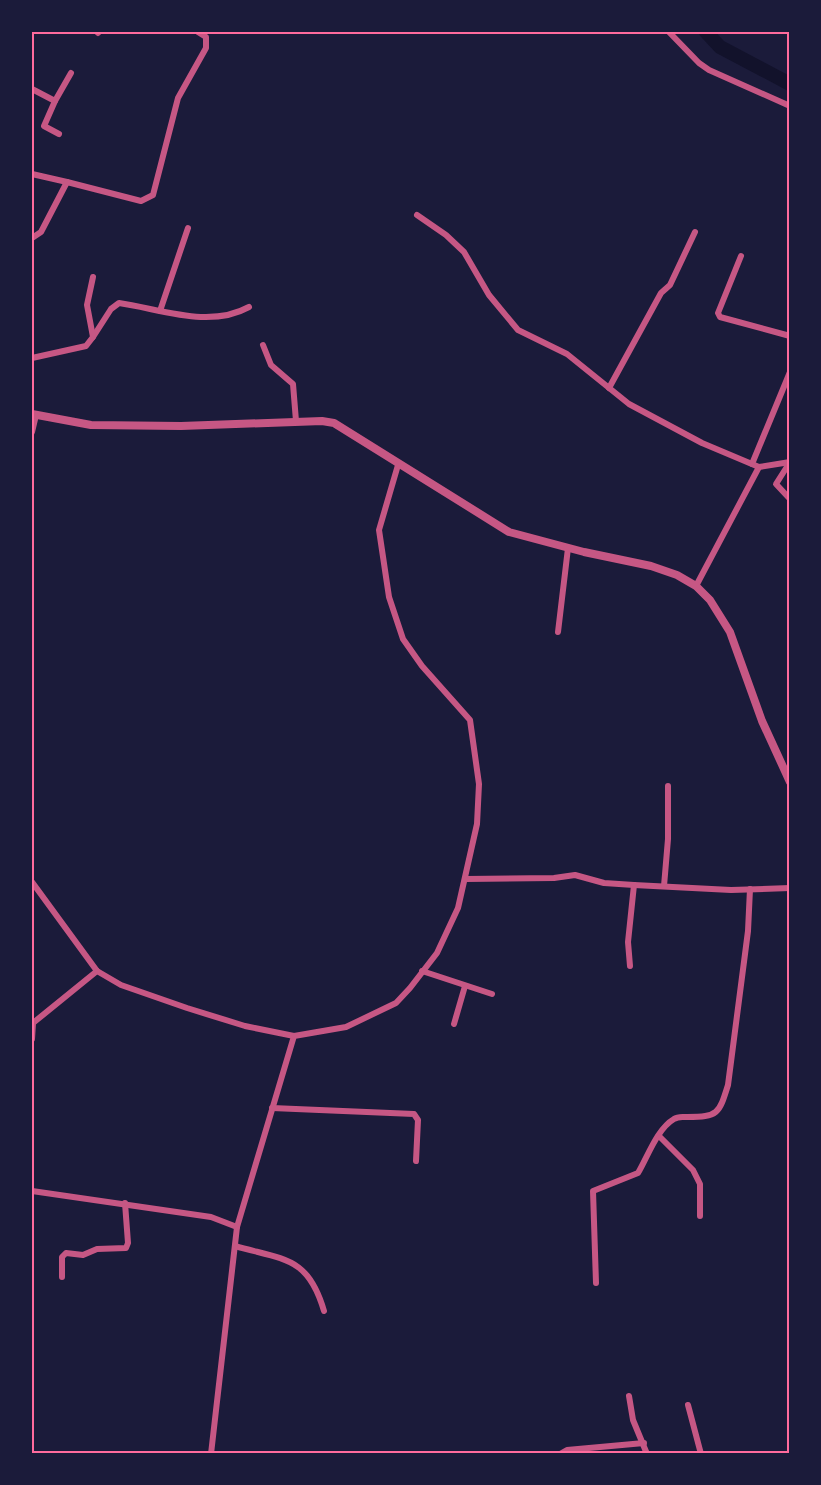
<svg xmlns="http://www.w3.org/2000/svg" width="821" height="1485" viewBox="0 0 821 1485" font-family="'Source Sans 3',sans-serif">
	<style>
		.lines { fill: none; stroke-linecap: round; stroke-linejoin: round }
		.canal { stroke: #12122b; stroke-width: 14 }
		.minor { stroke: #c65784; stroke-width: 6 }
		.tertiary { stroke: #c65784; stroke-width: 8 }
		.neatline { fill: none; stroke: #ff6b9d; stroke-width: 2 }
	</style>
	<rect width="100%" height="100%" fill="#1b1b3a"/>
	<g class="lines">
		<path class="canal" d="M706 32 720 47 790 84"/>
		<g class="minor">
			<path d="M669 32 699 63 709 70 790 106"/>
			<path d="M98 33 99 32"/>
			<path d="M32 89 55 101 71 73"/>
			<path d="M55 101 44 126 59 134"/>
			<path d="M32 174 67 182"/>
			<path d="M417 215 446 235 464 252 489 295 518 330 567 354 629 404 702 443 759 467"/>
			<path d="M32 238 41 232 67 182 141 201 153 195 178 98 206 48V37L198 32"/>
			<path d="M741 256 718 313 720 317 790 336"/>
			<path d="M160 311 188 228"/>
			<path d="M93 337 111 309 119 303C161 309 209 329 249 307"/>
			<path d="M263 345 271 365 293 384 296 421"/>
			<path d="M32 358 86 346 93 337 87 305 93 277"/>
			<path d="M609 388 661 293 670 285 695 232"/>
			<path d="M32 432 36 415"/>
			<path d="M790 462 776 484 790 499"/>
			<path d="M752 464 790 372"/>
			<path d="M696 586 759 467 790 462"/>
			<path d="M558 632 568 548"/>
			<path d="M466 879 554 878 575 875 604 883 634 885 731 890 790 888"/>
			<path d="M32 882 97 971 121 985 187 1008 245 1026 294 1036"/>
			<path d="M664 886 668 839V786"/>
			<path d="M630 966 628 942 634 885"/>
			<path d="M422 971 492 994"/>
			<path d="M454 1024 465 986"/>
			<path d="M32 1039 33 1023 97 971"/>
			<path d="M272 1108 414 1114 418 1120 416 1161"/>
			<path d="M659 1136 693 1170 700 1184V1216"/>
			<path d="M32 1191 211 1217 237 1227"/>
			<path d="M235 1246C284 1260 308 1256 324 1311"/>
			<path d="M62 1277V1257L66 1253 83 1255 97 1249 126 1248 128 1243 125 1203"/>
			<path d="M596 1283 593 1191 638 1173C648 1156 657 1129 674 1119 678 1116 682 1117 687 1117 718 1117 719 1114 728 1085L748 931 750 889"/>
			<path d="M629 1396 633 1420 647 1454"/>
			<path d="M688 1405 701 1454"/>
			<path d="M211 1454 237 1227 294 1036 346 1027 396 1003 410 988 437 953 458 908 477 824 479 784 470 720 422 666 403 639 389 597 379 530 398 465"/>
			<path d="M560 1454 567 1450 644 1443"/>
		</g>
		<path class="tertiary" d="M32 414 91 425 181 426 322 421 334 423 509 532 584 552 651 566 677 575 696 586 710 600 730 632 762 721 790 782"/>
	</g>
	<rect width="821" height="1485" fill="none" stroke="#1b1b3a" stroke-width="66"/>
	<rect x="33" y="33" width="755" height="1419" class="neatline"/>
</svg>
